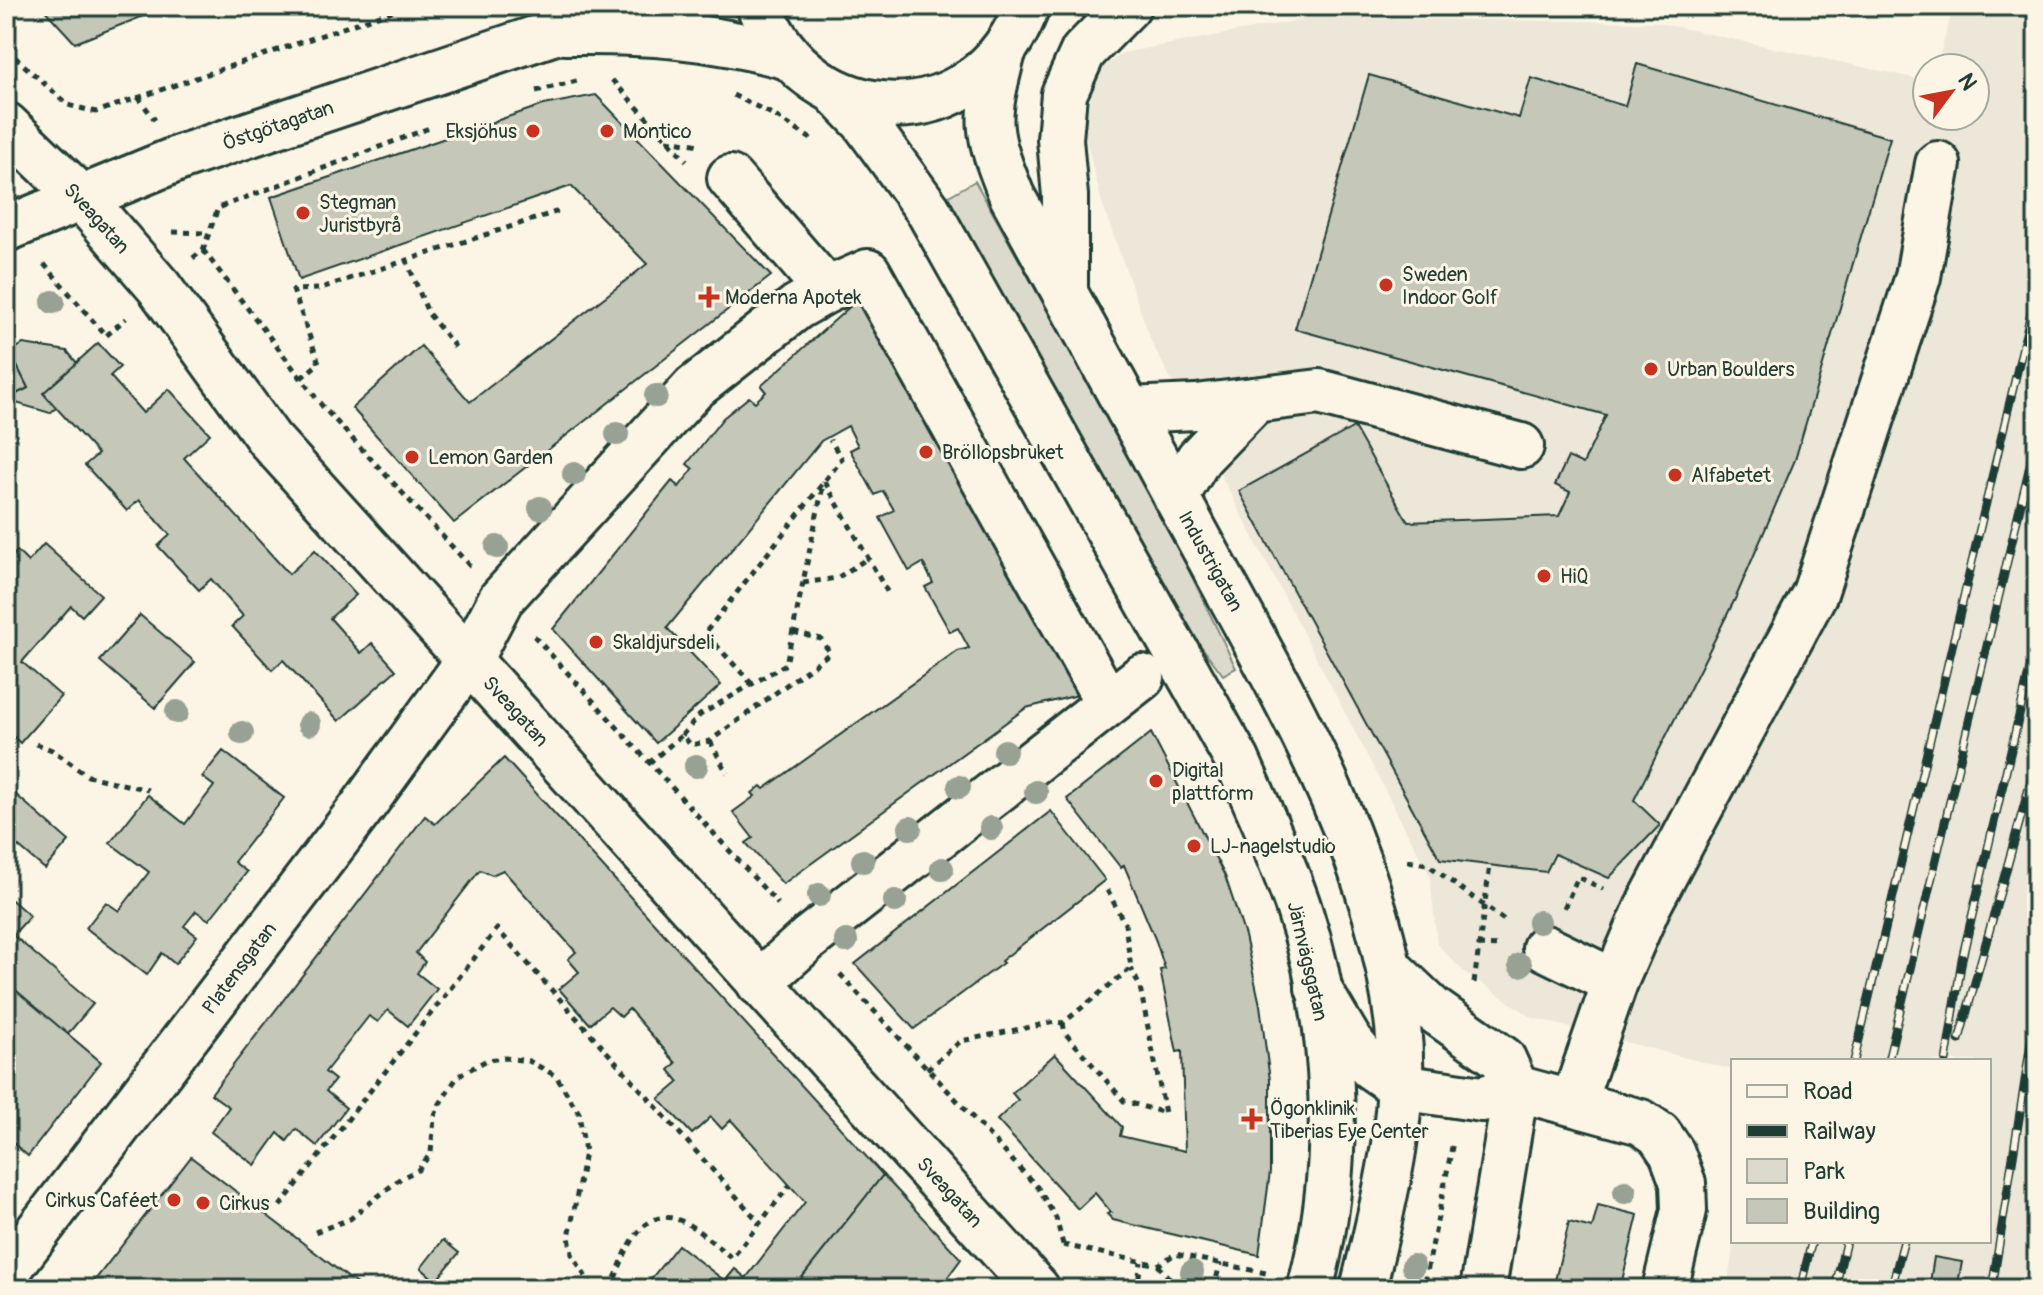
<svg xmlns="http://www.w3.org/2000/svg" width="2043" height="1295" viewBox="0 0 2043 1295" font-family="Pangolin,sans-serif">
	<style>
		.built { fill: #ece7d8 }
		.green { fill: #dcdacc; stroke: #7e8c80; stroke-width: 2 }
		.building { fill: #c5c7b9; stroke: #1f3d34; stroke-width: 2 }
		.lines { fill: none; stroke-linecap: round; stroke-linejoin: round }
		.minor-casing { stroke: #1f3d34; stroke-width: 50 }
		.major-casing { stroke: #1f3d34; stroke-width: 50 }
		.path { stroke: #1f3d34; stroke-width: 5; stroke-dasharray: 6 6; stroke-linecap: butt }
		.minor { stroke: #fcf5e5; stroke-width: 44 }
		.major { stroke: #fcf5e5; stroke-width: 44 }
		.rail-casing { stroke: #1f3d34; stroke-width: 9 }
		.rail { stroke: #fcf5e5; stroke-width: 6; stroke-dasharray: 18; stroke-linecap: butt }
		.tree { fill: #97a194 }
		.poi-dot { fill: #c8321e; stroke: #fcf5e5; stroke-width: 3 }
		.labels { text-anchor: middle; stroke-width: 6; stroke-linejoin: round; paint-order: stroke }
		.street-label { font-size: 20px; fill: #1f3d34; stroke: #fcf5e5 }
		.poi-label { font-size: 20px; fill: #1f3d34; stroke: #fcf5e5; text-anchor: start }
	</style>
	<rect width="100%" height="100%" fill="#fcf5e5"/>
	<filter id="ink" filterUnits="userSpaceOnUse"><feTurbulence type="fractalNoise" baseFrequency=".0125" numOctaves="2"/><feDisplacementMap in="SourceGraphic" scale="16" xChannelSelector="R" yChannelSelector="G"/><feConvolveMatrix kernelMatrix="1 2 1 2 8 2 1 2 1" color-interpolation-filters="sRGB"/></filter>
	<g filter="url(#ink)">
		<path class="built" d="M1954 6H2037V1289H1727L1734 1241H1989V1061H1733V1070L1533 1018 1463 971 1437 944 1430 876 1152 343 1102 203 1083 128 1098 72 1122 53 1311 18 1654 22 1927 81V116H1975V68H1936Z"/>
		<path class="green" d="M975 181 1169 529 1236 668 1223 675 1198 642 940 201Z"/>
		<g class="building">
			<path d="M41 6H169L75 43Z"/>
			<path d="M1637 64 1890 138 1795 460 1736 597 1634 800 1660 825 1609 878 1555 854 1546 872 1440 859 1239 491 1354 427 1408 522 1559 516 1570 492 1555 485 1568 457 1583 464 1606 415 1295 329 1369 75 1519 118 1531 78 1625 106Z"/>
			<path d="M596 95 771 276 454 523 352 408 421 346 470 402 647 264 571 186 299 280 271 197 543 105Z"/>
			<path d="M864 294 1082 694 1026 708 783 884 746 843 753 838 733 812 755 796 752 793 761 786 764 789 958 651 969 648 958 628 950 632 925 587 933 583 923 563 909 571 880 518 894 510 883 491 875 495 850 450 858 446 848 426 821 441 667 628 721 685 656 743 553 629 672 481 679 487 693 469 687 464 723 418 749 397 755 402 766 392 761 386Z"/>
			<path d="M98 343 120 367 110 376 143 413 169 389 210 434 184 458 289 574 315 550 356 595 330 618 361 653 372 643 396 670 339 721 283 660 272 670 232 626 243 616 211 579 199 590 158 546 170 535 139 500 127 511 85 465 98 454 43 393Z"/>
			<path d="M23 344 67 351 77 363 43 393 56 408 50 413 16 403 12 396 28 388 10 352Z"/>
			<path d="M6 345 28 388 6 399Z"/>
			<path d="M44 544 101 595 82 616 71 606 22 662 61 696 20 743 6 730V564L17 551 28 562Z"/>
			<path d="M140 615 195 662 155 708 100 661Z"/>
			<path d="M1151 733 1225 876 1245 936 1260 1005 1270 1080V1172L1259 1255 1113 1220 1107 1214 1111 1212 1095 1193 1078 1209 997 1120 1018 1100 1012 1093 1055 1054 1122 1127 1120 1136 1185 1151 1182 1051 1177 1052 1160 970 1165 969 1156 941 1124 865 1121 868 1067 799Z"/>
			<path d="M223 751 284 798 234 862 247 872 209 920 196 911 184 926 197 936 175 964 162 953 147 975 86 928 106 902 119 911 149 872 110 843 148 795 185 824 214 786 202 777Z"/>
			<path d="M504 758 883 1175 793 1289H643L678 1245 725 1281 735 1269 746 1278 805 1202 731 1120 722 1129 711 1117 692 1134 659 1099 679 1082 669 1070 676 1063 629 1009 621 1017 610 1007 590 1024 559 989 579 972 568 959 576 952 503 870 492 875 480 870 416 953 425 962 417 973 437 989 408 1026 388 1010 378 1022 369 1016 325 1072 335 1080 326 1091 346 1108 317 1146 296 1129 287 1141 278 1133 255 1165 211 1132 229 1107 211 1094 425 816 435 824Z"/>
			<path d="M6 786 69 841 45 869 6 836Z"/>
			<path d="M1051 811 1105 880 1001 961 1003 963 914 1029 855 964Z"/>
			<path d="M6 895 30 916 13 935 93 1004 67 1035 6 982Z"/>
			<path d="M6 982 101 1062 28 1156 6 1137V1114L16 1103 6 1094Z"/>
			<path d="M191 1157 363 1289H88Z"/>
			<path d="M883 1175 961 1259 939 1289H793Z"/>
			<path d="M1598 1205 1638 1215 1620 1289H1553L1569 1222 1592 1228Z"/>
			<path d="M443 1240 459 1253 436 1281 421 1268Z"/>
			<path d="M1934 1257 1962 1262 1957 1289H1929Z"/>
		</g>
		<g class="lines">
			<g class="minor-casing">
				<g id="minor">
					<path d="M6 125 82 198 159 287 269 439 1037 1289"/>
					<path d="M827 290 868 272 1108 703"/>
					<path d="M1129 410 1196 407 1319 392 1521 446"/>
					<path d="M1176 497 1199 458 1255 400"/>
					<path d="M1545 948 1615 982"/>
					<path d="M1389 968 1432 1009 1503 1059 1516 1088 1483 1289"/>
					<path d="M759 983 808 939 1142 677"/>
					<path d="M1318 988 1350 1042 1371 1067 1400 1087 1482 1099 1516 1088 1641 1122 1659 1134 1672 1153 1683 1183 1684 1210 1665 1289"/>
					<path d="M1573 1103 1615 982 1648 906 1815 593 1918 277 1938 164"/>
					<path d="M6 1273 363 806 469 660 501 599 694 388 797 307 827 290 730 178"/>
				</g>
			</g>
			<g class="major-casing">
				<g id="major">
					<path d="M759 6C810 136 978 139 1027 6"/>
					<path d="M565 32C646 31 707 35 785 56"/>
					<path d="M1003 52C985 121 985 130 1012 196 1078 316 1143 437 1209 557 1289 704 1379 857 1398 1026 1408 1113 1383 1205 1363 1289"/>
					<path d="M837 94 864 122 928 210 1237 760C1258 808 1281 856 1298 906 1338 1027 1343 1166 1310 1289"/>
					<path d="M6 229 182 157 555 32 606 6"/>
					<path d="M1065 291V196L1060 139 1064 94 1083 52 1128 6"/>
				</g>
			</g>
			<g class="path">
				<path d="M6 49 68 105 96 112 407 6"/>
				<path d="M612 80 687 161"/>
				<path d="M536 91 577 81"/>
				<path d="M733 95 772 114 811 139"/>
				<path d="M138 97 155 120"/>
				<path d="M667 140 700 145"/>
				<path d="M173 232 207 233"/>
				<path d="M203 250 323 407 471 567"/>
				<path d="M193 258 203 250 218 208 432 127"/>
				<path d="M406 259 428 313 456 348"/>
				<path d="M44 264 106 336 126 318"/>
				<path d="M301 378 319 363 293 290 318 289 559 211"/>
				<path d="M825 482 889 595"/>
				<path d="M803 583 837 578 868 558"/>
				<path d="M534 636 778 904"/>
				<path d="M752 684 705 633 842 459 830 440"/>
				<path d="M682 735 700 715 786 664 824 481"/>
				<path d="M710 741 727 773"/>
				<path d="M36 744 52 750 88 776 148 790"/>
				<path d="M649 763 682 735 691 745 710 741 830 653 821 639 793 632"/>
				<path d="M1408 861 1427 864 1507 922"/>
				<path d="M1564 908 1578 877 1603 889"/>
				<path d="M1478 945 1500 946"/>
				<path d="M840 974 1038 1188 1056 1218 1064 1248"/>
				<path d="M1474 983 1490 865"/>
				<path d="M1063 1023 1065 1033 1124 1101 1165 1113 1140 987 1131 968"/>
				<path d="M927 1069 961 1041 1055 1022 1063 1023 1131 968 1125 924 1105 886"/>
				<path d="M280 1206 497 929 760 1223"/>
				<path d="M315 1232 350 1219 401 1178 418 1170 431 1153 434 1118 439 1105 458 1076 487 1060 505 1058 529 1061 556 1076 579 1113 585 1152 569 1237 572 1254 593 1289"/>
				<path d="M1063 1245 1158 1265 1175 1254 1266 1273"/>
				<path d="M1158 1265 1173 1283 1202 1289"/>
				<path d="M1436 1285 1425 1282 1453 1142"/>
				<path d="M610 1289C618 1274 622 1257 631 1243 663 1189 699 1233 732 1258L790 1185"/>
				<path d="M1137 1289 1141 1262"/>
				<path d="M1214 1289 1220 1263"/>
			</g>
			<use href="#minor" class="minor"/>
			<use href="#major" class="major"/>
			<g class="rail-casing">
				<g id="rail">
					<path d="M1959 1040 2037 759"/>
					<path d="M1854 1061 2037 287"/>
					<path d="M1888 1061 2037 436"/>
					<path d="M1946 1061 1962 959 2037 639"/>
					<path d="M1800 1289 1812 1241"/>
					<path d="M1835 1289 1846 1241"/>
					<path d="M1891 1289 1904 1241"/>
					<path d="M1992 1289 2037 1005"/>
				</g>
			</g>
			<use href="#rail" class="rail"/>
		</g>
		<g class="tree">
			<circle cx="53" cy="302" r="12"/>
			<circle cx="656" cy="396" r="12"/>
			<circle cx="617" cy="434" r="12"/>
			<circle cx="574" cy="474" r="12"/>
			<circle cx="540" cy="508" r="12"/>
			<circle cx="497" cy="547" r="12"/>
			<circle cx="177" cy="712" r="12"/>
			<circle cx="309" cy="724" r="12"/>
			<circle cx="242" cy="733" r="12"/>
			<circle cx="1005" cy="751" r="12"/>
			<circle cx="696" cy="766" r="12"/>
			<circle cx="959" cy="787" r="12"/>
			<circle cx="1036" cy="792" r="12"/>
			<circle cx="910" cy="828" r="12"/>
			<circle cx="991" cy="828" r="12"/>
			<circle cx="863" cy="861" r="12"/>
			<circle cx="942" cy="869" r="12"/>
			<circle cx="819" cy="895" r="12"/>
			<circle cx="895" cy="901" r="12"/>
			<circle cx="1539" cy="922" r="12"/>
			<circle cx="846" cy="941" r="12"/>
			<circle cx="1520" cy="965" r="12"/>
			<circle cx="1625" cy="1192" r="12"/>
			<circle cx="1413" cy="1266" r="12"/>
			<circle cx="1192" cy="1272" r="12"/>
		</g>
	</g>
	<g class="poi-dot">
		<circle cx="533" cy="131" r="8"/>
		<circle cx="607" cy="131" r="8"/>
		<circle cx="303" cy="213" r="8"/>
		<circle cx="1386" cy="285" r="8"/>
		<path d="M705 285h8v8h8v8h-8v8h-8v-8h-8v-8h8z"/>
		<circle cx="1651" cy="369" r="8"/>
		<circle cx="926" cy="452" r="8"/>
		<circle cx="412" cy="457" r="8"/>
		<circle cx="1675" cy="475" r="8"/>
		<circle cx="1544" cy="576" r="8"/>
		<circle cx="596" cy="642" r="8"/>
		<circle cx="1156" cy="781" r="8"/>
		<circle cx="1194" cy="846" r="8"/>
		<path d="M1248 1107h8v8h8v8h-8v8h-8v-8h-8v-8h8z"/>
		<circle cx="174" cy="1200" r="8"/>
		<circle cx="203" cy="1203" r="8"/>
	</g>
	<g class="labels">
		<g class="street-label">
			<text transform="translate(278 125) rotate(-19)" y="7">Östgötagatan</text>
			<text transform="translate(97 218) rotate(48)" y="7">Sveagatan</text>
			<text transform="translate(1211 561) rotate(61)" y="7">Industrigatan</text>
			<text transform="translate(516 711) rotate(48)" y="7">Sveagatan</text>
			<text transform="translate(1308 961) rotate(77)" y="7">Järnvägsgatan</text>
			<text transform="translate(239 968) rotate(-53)" y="7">Platensgatan</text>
			<text transform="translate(950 1192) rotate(48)" y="7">Sveagatan</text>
		</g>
		<g class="poi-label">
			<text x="517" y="138" text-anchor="end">Eksjöhus</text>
			<text x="623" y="138">Montico</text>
			<text x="319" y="209">Stegman<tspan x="319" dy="23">Juristbyrå</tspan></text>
			<text x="1402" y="281">Sweden<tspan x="1402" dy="23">Indoor Golf</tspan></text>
			<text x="725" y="304">Moderna Apotek</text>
			<text x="1667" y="376">Urban Boulders</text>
			<text x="942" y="459">Bröllopsbruket</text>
			<text x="428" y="464">Lemon Garden</text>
			<text x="1691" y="482">Alfabetet</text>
			<text x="1560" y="583">HiQ</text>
			<text x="612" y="649">Skaldjursdeli</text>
			<text x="1172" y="777">Digital<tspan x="1172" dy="23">plattform</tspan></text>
			<text x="1210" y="853">LJ-nagelstudio</text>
			<text x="1270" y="1115">Ögonklinik<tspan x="1270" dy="23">Tiberias Eye Center</tspan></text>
			<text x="158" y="1207" text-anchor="end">Cirkus Caféet</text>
			<text x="219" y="1210">Cirkus</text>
		</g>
	</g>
	<rect width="2043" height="1295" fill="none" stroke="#fcf5e5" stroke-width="32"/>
	<rect x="16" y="16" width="2011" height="1263" fill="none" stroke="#1f3d34" stroke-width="3" filter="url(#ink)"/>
	<rect x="1731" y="1059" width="260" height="184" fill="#fcf5e5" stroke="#a4ab9e" stroke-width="2"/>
	<rect x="1747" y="1085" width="40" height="12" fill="#fcf5e5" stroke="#a4ab9e" stroke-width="2"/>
	<text x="1803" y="1099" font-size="24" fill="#1f3d34">Road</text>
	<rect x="1747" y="1125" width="40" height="12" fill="#1f3d34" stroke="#a4ab9e" stroke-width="2"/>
	<text x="1803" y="1139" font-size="24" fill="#1f3d34">Railway</text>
	<rect x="1747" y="1159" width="40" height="24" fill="#dcdacc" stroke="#a4ab9e" stroke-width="2"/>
	<text x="1803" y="1179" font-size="24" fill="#1f3d34">Park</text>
	<rect x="1747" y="1199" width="40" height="24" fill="#c5c7b9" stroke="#a4ab9e" stroke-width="2"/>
	<text x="1803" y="1219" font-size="24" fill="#1f3d34">Building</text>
	<g transform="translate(1951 92) rotate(58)"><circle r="38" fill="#fcf5e5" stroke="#a4ab9e" stroke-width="2"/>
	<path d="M0-6L14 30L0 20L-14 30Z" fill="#c8321e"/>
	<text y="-12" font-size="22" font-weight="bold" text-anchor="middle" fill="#1f3d34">N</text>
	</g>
</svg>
